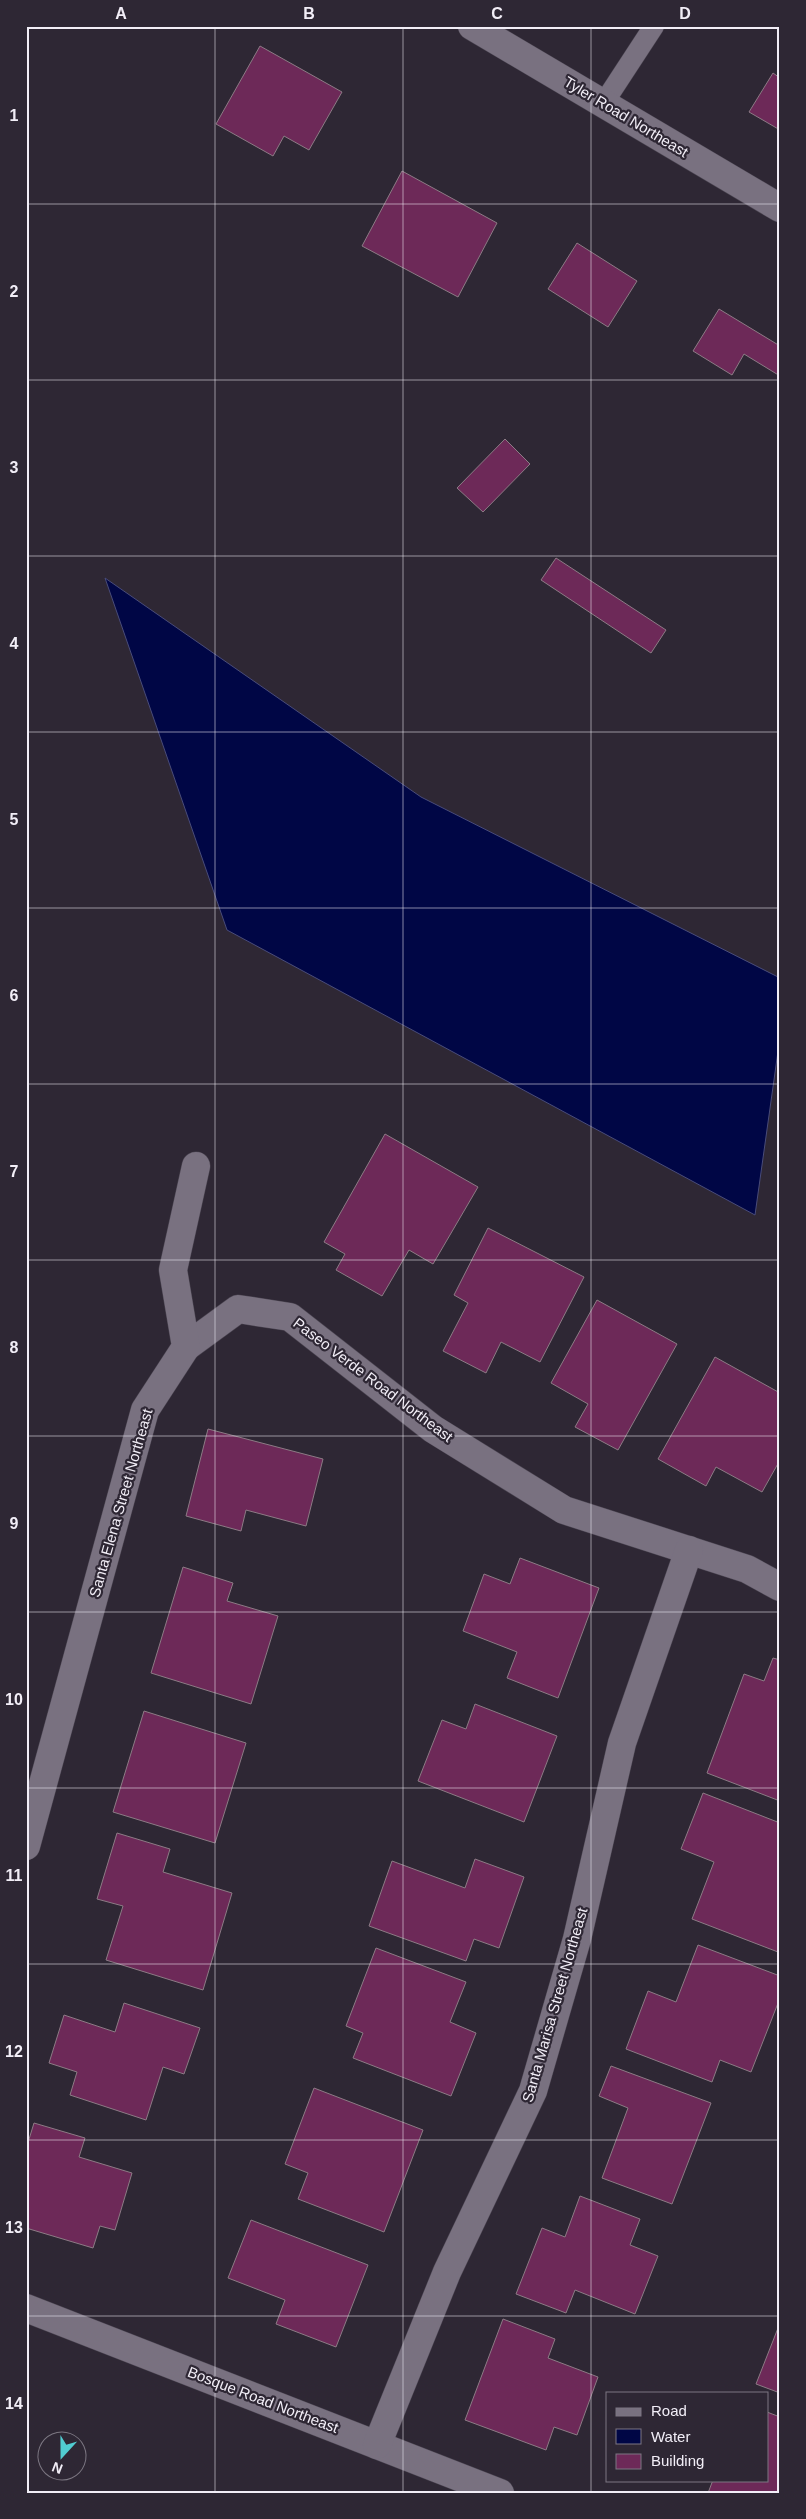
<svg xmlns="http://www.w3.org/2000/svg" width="806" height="2519" viewBox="0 0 806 2519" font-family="Arial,sans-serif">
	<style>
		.water { fill: #000645; stroke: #494c7a }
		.building { fill: #6d2958; stroke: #8c7b85 }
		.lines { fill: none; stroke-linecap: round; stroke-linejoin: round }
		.lane-casing { stroke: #4b4551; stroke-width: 21 }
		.street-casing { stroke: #4b4551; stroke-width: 29 }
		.lane { stroke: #797180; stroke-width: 20 }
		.street { stroke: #797180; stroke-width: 28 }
		.grid { fill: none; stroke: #f2eef7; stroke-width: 1; stroke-opacity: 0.55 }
		.labels { text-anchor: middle; stroke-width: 4.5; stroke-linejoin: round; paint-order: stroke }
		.street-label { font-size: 15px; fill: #f2eef7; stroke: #2e2734 }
		.neatline { fill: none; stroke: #f2eef7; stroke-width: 2 }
		.grid-label { font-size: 16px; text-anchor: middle; font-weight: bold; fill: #f2eef7 }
	</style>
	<rect width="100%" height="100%" fill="#2e2734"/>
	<path class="water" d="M105 578 421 797 780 978V1037L755 1215 227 930Z"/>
	<g class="building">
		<path d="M260 46 342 92 309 150 284 136 273 156 216 124Z"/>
		<path d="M773 73 780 78V130L749 112Z"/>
		<path d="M402 171 497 223 458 297 362 246Z"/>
		<path d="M577 243 637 281 608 327 548 289Z"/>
		<path d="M719 309 780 346V376L744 354 732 375 693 351Z"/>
		<path d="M505 439 530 464 483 512 457 488Z"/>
		<path d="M556 558 666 630 651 653 541 580Z"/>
		<path d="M385 1134 478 1187 433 1264 409 1250 382 1296 336 1270 345 1254 324 1242Z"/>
		<path d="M488 1228 584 1277 540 1362 501 1342 486 1373 443 1351 468 1303 454 1295Z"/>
		<path d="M597 1300 677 1344 618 1450 575 1427 588 1404 551 1383Z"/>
		<path d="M715 1357 780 1393V1460L762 1492 716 1467 706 1486 658 1459Z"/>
		<path d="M208 1429 323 1459 306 1526 246 1510 241 1531 186 1516Z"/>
		<path d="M520 1558 599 1588 558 1698 507 1678 517 1652 463 1631 484 1574 510 1584Z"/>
		<path d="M183 1567 233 1583 227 1601 278 1616 251 1704 151 1673Z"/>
		<path d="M773 1658 780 1660V1801L707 1773 744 1674 764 1681Z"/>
		<path d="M475 1704 557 1736 524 1822 418 1781 442 1720 466 1729Z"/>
		<path d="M144 1711 246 1743 215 1843 113 1812Z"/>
		<path d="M703 1793 780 1823 778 1952 692 1919 714 1862 681 1849Z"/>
		<path d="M117 1833 170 1849 163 1872 232 1893 203 1990 106 1960 123 1906 97 1899Z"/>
		<path d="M475 1859 524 1877 499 1948 474 1939 466 1961 369 1926 392 1861 465 1888Z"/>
		<path d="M698 1945 780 1976V1998L751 2072 720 2060 712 2082 626 2049 648 1991 676 2002Z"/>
		<path d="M376 1948 466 1982 450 2022 476 2033 451 2096 353 2058 363 2033 346 2026Z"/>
		<path d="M124 2003 200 2028 184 2074 163 2067 146 2120 70 2095 77 2072 49 2063 64 2015 115 2032Z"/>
		<path d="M611 2066 711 2103 672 2204 602 2178 628 2108 599 2096Z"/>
		<path d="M314 2088 423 2130 384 2232 298 2199 308 2173 285 2164Z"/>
		<path d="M34 2123 85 2138 79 2157 132 2173 115 2230 100 2226 93 2248 26 2228V2149Z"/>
		<path d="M580 2196 640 2219 630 2245 658 2256 635 2314 575 2290 566 2313 516 2294 542 2228 565 2237Z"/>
		<path d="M251 2220 368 2265 336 2347 276 2324 285 2300 228 2278Z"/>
		<path d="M503 2319 555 2339 548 2358 598 2377 577 2435 554 2427 546 2450 465 2420Z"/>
		<path d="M780 2323V2393L756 2384Z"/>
		<path d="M767 2412 780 2417V2493H708L713 2480H767Z"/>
	</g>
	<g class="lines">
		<g class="lane-casing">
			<path id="lane" d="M603 104 654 26"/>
		</g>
		<g class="street-casing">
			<g id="street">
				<path d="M472 26 780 208"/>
				<path d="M186 1347 238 1309 290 1317 433 1429 564 1510 747 1569 780 1587"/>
				<path d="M26 1846 145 1410 186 1347 173 1270 196 1166"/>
				<path d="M26 2308 500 2493"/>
				<path d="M377 2445 447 2272 533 2091 577 1939 622 1743 689 1550"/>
			</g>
		</g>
		<use href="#lane" class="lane"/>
		<use href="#street" class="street"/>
	</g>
	<path class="grid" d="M215 26V2493M403 26V2493M591 26V2493M26 204H780M26 380H780M26 556H780M26 732H780M26 908H780M26 1084H780M26 1260H780M26 1436H780M26 1612H780M26 1788H780M26 1964H780M26 2140H780M26 2316H780"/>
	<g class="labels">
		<g class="street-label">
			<text transform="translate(626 117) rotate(31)" y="5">Tyler Road Northeast</text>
			<text transform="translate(373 1380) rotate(37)" y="5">Paseo Verde Road Northeast</text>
			<text transform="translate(121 1503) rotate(-74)" y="5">Santa Elena Street Northeast</text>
			<text transform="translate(555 2005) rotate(-74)" y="5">Santa Marisa Street Northeast</text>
			<text transform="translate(263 2400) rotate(21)" y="5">Bosque Road Northeast</text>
		</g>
	</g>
	<rect width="806" height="2519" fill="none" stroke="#2e2734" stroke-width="55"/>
	<rect x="606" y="2392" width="162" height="90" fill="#2e2734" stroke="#7c7782"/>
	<rect x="616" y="2408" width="25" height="8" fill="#797180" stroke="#7c7782"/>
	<text x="651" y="2416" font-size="15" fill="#f2eef7">Road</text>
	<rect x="616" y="2429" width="25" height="15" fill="#000645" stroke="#7c7782"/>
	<text x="651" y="2442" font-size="15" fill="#f2eef7">Water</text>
	<rect x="616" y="2454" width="25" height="15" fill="#6d2958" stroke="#7c7782"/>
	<text x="651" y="2466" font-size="15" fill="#f2eef7">Building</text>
	<g transform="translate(62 2456) rotate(201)"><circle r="24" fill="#2e2734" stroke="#7c7782"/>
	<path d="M0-4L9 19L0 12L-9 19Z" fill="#51ccd1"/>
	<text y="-8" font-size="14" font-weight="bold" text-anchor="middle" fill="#f2eef7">N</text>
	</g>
	<rect x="28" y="28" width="750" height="2464" class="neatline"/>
	<g class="grid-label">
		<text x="121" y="19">A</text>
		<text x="309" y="19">B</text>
		<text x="497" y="19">C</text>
		<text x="685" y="19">D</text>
		<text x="14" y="121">1</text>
		<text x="14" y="297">2</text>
		<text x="14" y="473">3</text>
		<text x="14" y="649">4</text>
		<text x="14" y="825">5</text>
		<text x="14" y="1001">6</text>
		<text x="14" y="1177">7</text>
		<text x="14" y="1353">8</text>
		<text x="14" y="1529">9</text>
		<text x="14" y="1705">10</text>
		<text x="14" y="1881">11</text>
		<text x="14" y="2057">12</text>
		<text x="14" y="2233">13</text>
		<text x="14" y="2409">14</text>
	</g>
</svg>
